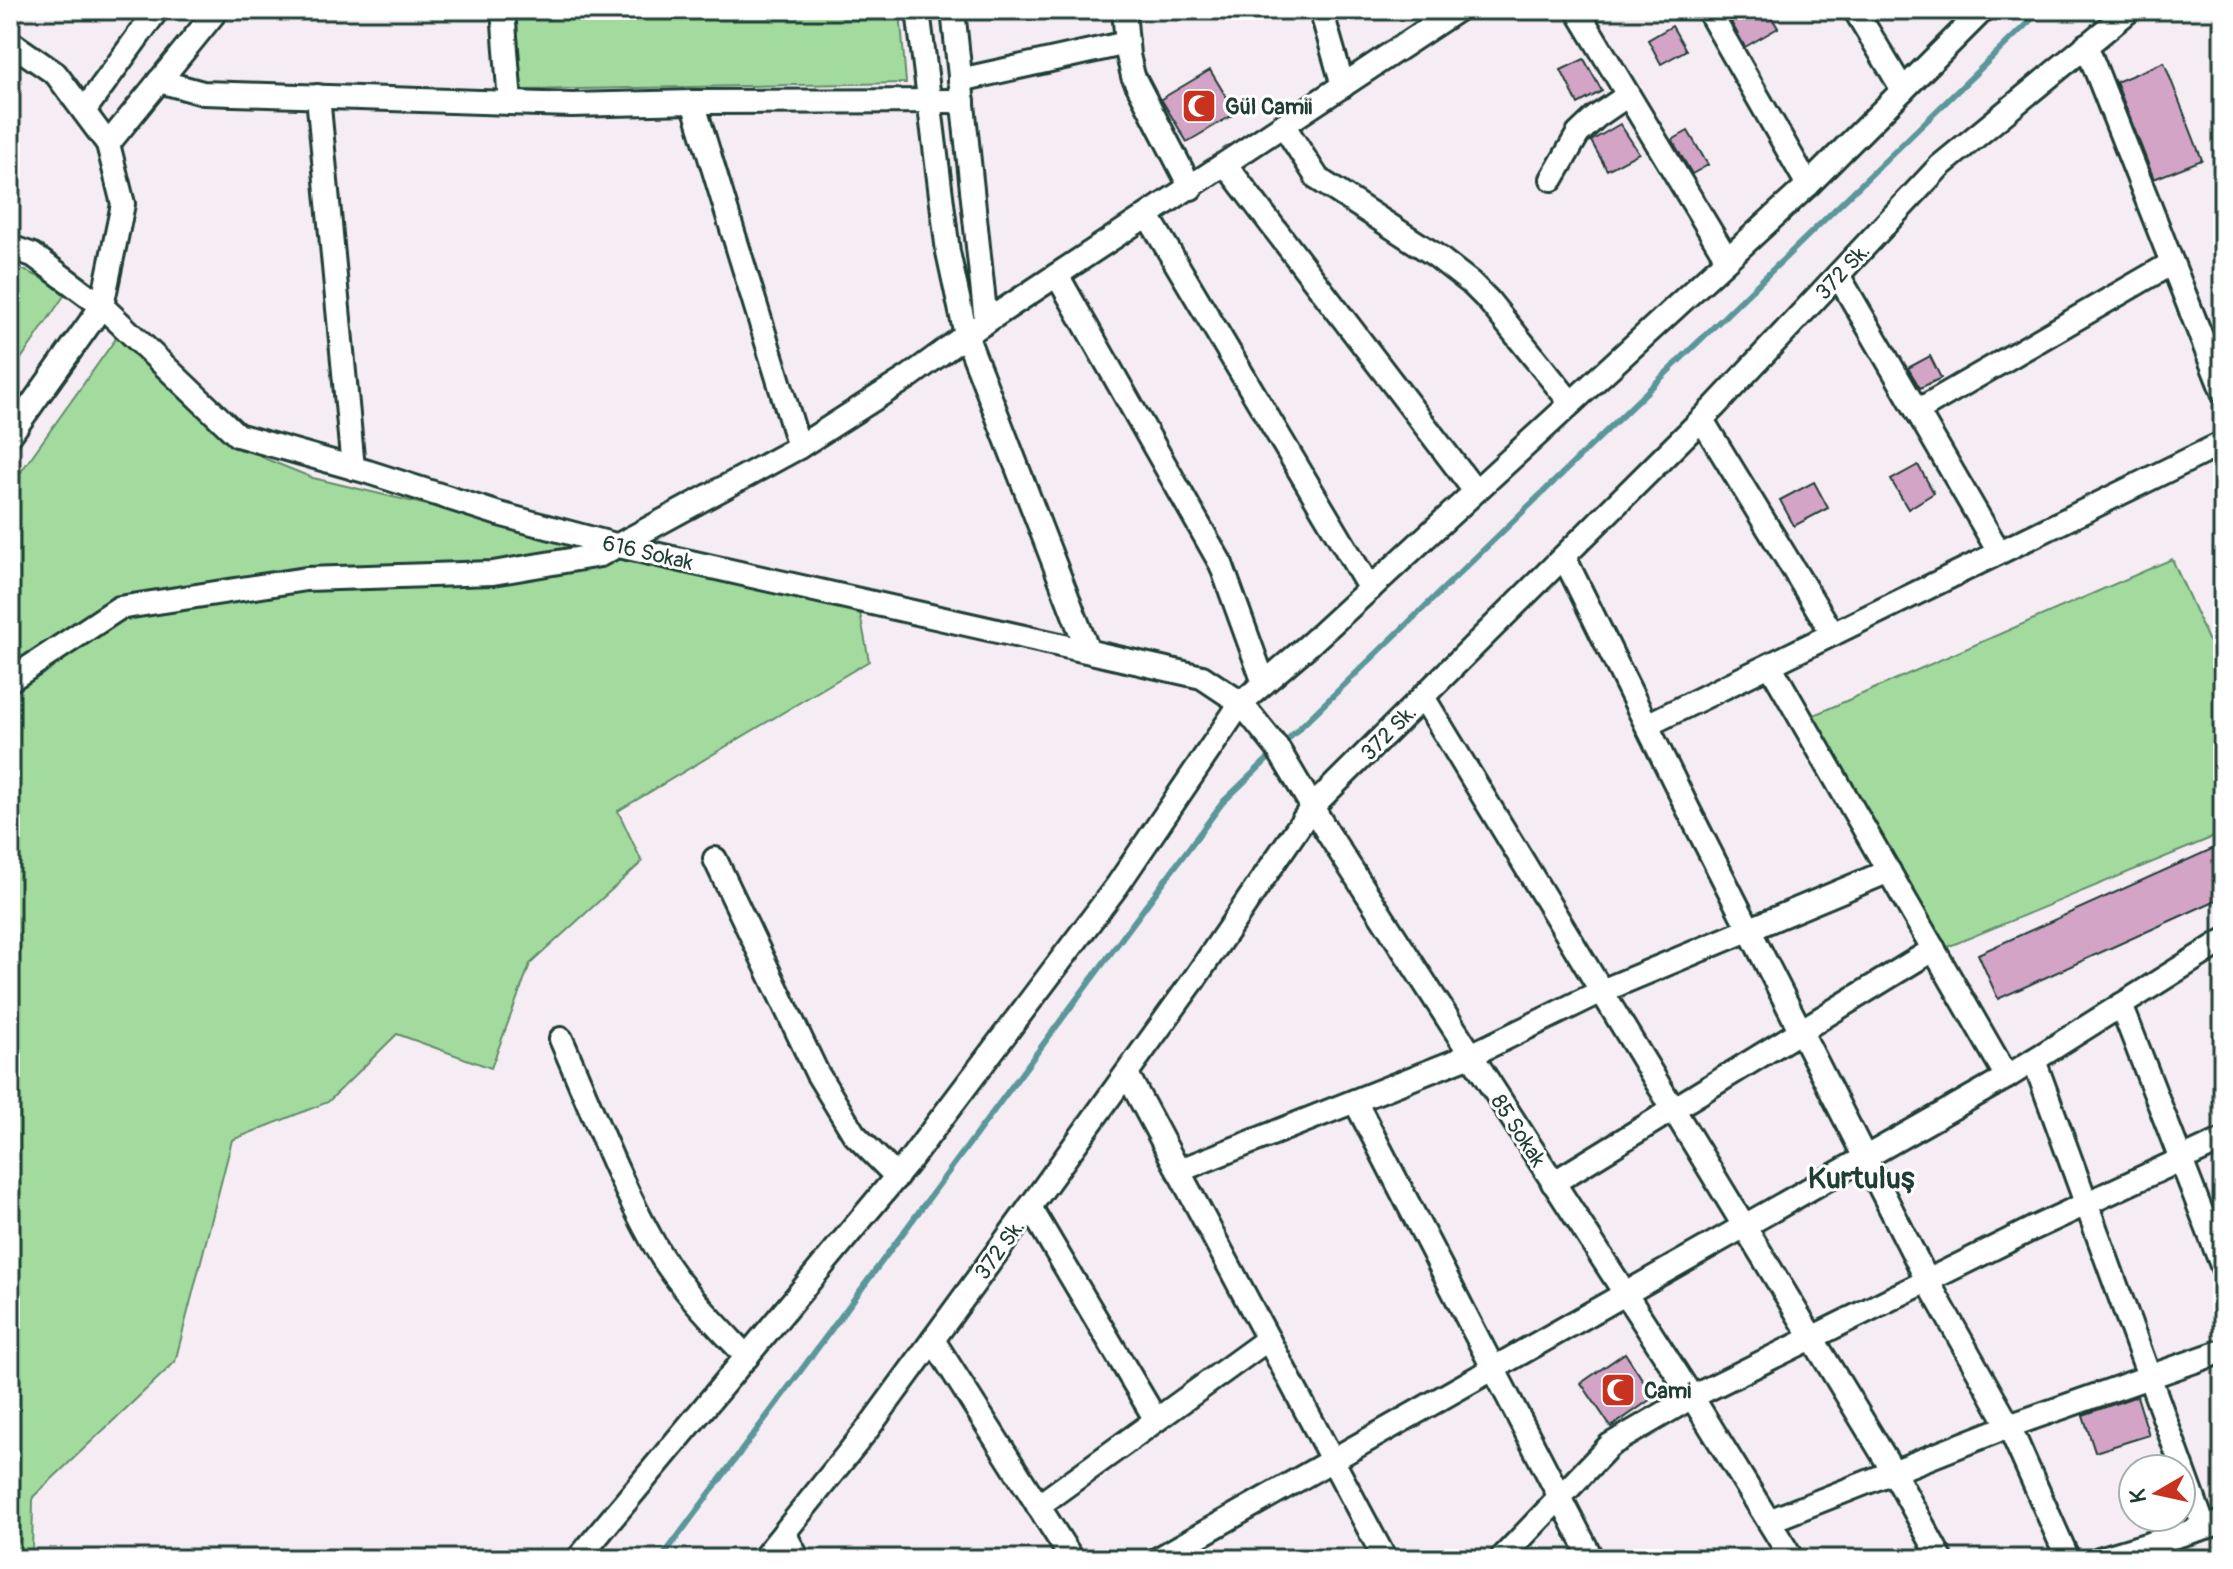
<svg xmlns="http://www.w3.org/2000/svg" width="2233" height="1569" viewBox="0 0 2233 1569" font-family="Pangolin,sans-serif">
	<style>
		.green { fill: #a3db9f; stroke: #618c6a; stroke-width: 2 }
		.lines { fill: none; stroke-linecap: round; stroke-linejoin: round }
		.stream { stroke: #5a9799; stroke-width: 6 }
		.building { fill: #d3a4c6; stroke: #1f3d34; stroke-width: 2 }
		.minor-casing { stroke: #1f3d34; stroke-width: 28 }
		.minor { stroke: #fff; stroke-width: 22 }
		.labels { text-anchor: middle; stroke-width: 6; stroke-linejoin: round; paint-order: stroke }
		.poi-label { font-size: 22px; font-weight: bold; fill: #1f3d34; stroke: #fff; text-anchor: start }
		.street-label { font-size: 22px; fill: #1f3d34; stroke: #fff }
		.district-label { font-size: 30px; font-weight: bold; fill: #1f3d34; stroke: #fff }
	</style>
	<rect width="100%" height="100%" fill="#f6edf4"/>
	<filter id="ink" filterUnits="userSpaceOnUse"><feTurbulence type="fractalNoise" baseFrequency=".0125" numOctaves="2"/><feDisplacementMap in="SourceGraphic" scale="16" xChannelSelector="R" yChannelSelector="G"/><feConvolveMatrix kernelMatrix="1 2 1 2 8 2 1 2 1" color-interpolation-filters="sRGB"/></filter>
	<g filter="url(#ink)">
		<g class="green">
			<path d="M516 10H900L906 83 522 90Z"/>
			<path d="M19 268 68 290 10 375V280Z"/>
			<path d="M117 337 217 427 266 459 313 478 859 608 869 661 618 811 642 862 530 964 491 1068 397 1034 328 1102 232 1140 175 1362 33 1497 32 1559H10V487Z"/>
			<path d="M2172 559 2223 673V833L1945 948 1807 718Z"/>
		</g>
		<g class="lines">
			<g class="stream">
				<path d="M1281 746 2041 10"/>
				<path d="M661 1559 1223 802 1273 754"/>
			</g>
		</g>
		<g class="building">
			<path d="M1751 10H1767L1778 28 1745 47 1731 22Z"/>
			<path d="M1672 26 1686 50 1661 64 1648 40Z"/>
			<path d="M1584 59 1602 91 1578 104 1561 70Z"/>
			<path d="M2164 62 2202 160 2154 179 2116 82Z"/>
			<path d="M1210 70 1236 113 1187 142 1161 99Z"/>
			<path d="M1620 124 1639 153 1607 170 1591 141Z"/>
			<path d="M1688 131 1708 165 1692 174 1672 140Z"/>
			<path d="M1930 356 1941 378 1920 388 1908 368Z"/>
			<path d="M1918 465 1934 493 1908 509 1891 480Z"/>
			<path d="M1814 482 1828 508 1794 526 1780 500Z"/>
			<path d="M2223 844V897L1998 999 1978 954Z"/>
			<path d="M1625 1353 1654 1397 1611 1427 1581 1383Z"/>
			<path d="M2137 1396 2149 1435 2095 1452 2083 1415Z"/>
		</g>
		<g class="lines">
			<g class="minor-casing">
				<g id="minor">
					<path d="M503 10 510 103"/>
					<path d="M918 10 948 252 966 335 1088 651"/>
					<path d="M953 10 986 322"/>
					<path d="M1124 10 1128 55 1133 76 1191 188"/>
					<path d="M1321 10 1343 86"/>
					<path d="M1577 10 1727 259"/>
					<path d="M1708 10 1808 185"/>
					<path d="M1855 10 1903 90"/>
					<path d="M10 42 56 74 108 144 123 204 102 306 10 435"/>
					<path d="M2086 45 2223 392"/>
					<path d="M960 80 1127 43"/>
					<path d="M159 81 203 93 572 105 693 102 963 101"/>
					<path d="M318 96 353 468"/>
					<path d="M693 102 799 447"/>
					<path d="M84 111 157 10"/>
					<path d="M1284 126 1318 179 1435 255 1471 283 1488 300 1571 403"/>
					<path d="M108 144 217 10"/>
					<path d="M1226 165 1475 491"/>
					<path d="M1552 179 1578 134 1596 117 1628 95"/>
					<path d="M1148 216 1370 589"/>
					<path d="M10 247 33 255 102 306 237 435 368 472 499 514 619 546 1202 677 1241 703 1278 749 1326 830 1692 1397 1792 1559"/>
					<path d="M1057 275 1221 564 1264 683"/>
					<path d="M1838 275 1999 552"/>
					<path d="M1917 411 2172 263"/>
					<path d="M1702 420 1833 634"/>
					<path d="M1564 557 1688 809 1927 1280 2009 1426 2068 1559"/>
					<path d="M1770 665 2007 1077"/>
					<path d="M10 680 119 608 306 579 493 573 600 555 799 447 910 376 966 335 1457 10"/>
					<path d="M1423 697 1893 1471 1941 1559"/>
					<path d="M1647 725 2223 443"/>
					<path d="M715 859 817 1073 854 1134 897 1177"/>
					<path d="M2121 1005 2223 1268"/>
					<path d="M561 1039C591 1107 617 1178 653 1242 677 1286 713 1321 747 1357"/>
					<path d="M2034 1060 2204 1527"/>
					<path d="M1127 1074 1385 1559"/>
					<path d="M1355 1101 1592 1559"/>
					<path d="M1178 1171 1471 1055 1602 991 1889 871"/>
					<path d="M1553 1183 1934 949"/>
					<path d="M1030 1207 1156 1420"/>
					<path d="M933 1340 1072 1559"/>
					<path d="M1038 1506 1268 1339"/>
					<path d="M1769 1521 2009 1426 2223 1351"/>
					<path d="M784 1533 798 1559"/>
					<path d="M578 1559 907 1164 1117 886 1241 703 1311 643 1808 185 1983 10"/>
					<path d="M763 1559 867 1430 1030 1207 1193 981 1312 807 1715 406 1940 166 2130 10"/>
					<path d="M1158 1559 2007 1077 2223 941"/>
					<path d="M1501 1559 1610 1445 1692 1397 2032 1229 2223 1140"/>
					<path d="M2099 1559 2223 1522"/>
				</g>
			</g>
			<use href="#minor" class="minor"/>
		</g>
	</g>
	<defs>
		<g id="mosque-square" transform="scale(1.8)"><rect x="-9" y="-9" width="18" height="18" rx="4" fill="#c8321e" stroke="#fff"/><path d="M3.5-4.9A6 6 0 1 0 3.5 4.9A5 5 0 1 1 3.5-4.9Z" fill="#fff"/></g>
	</defs>
	<g fill-rule="evenodd">
		<use href="#mosque-square" x="1199" y="106"/>
		<use href="#mosque-square" x="1618" y="1390"/>
	</g>
	<g class="labels">
		<g class="poi-label">
			<text x="1225" y="114">Gül Camii</text>
			<text x="1644" y="1398">Cami</text>
		</g>
		<g class="street-label">
			<text transform="translate(1842 271) rotate(-47)" y="8">372 Sk.</text>
			<text transform="translate(648 552) rotate(13)" y="8">616 Sokak</text>
			<text transform="translate(1388 732) rotate(-45)" y="8">372 Sk.</text>
			<text transform="translate(1519 1130) rotate(57)" y="8">85 Sokak</text>
			<text transform="translate(999 1249) rotate(-54)" y="8">372 Sk.</text>
		</g>
		<g class="district-label">
			<text x="1861" y="1188">Kurtuluş</text>
		</g>
	</g>
	<rect width="2233" height="1569" fill="none" stroke="#fff" stroke-width="40"/>
	<rect x="20" y="20" width="2193" height="1529" fill="none" stroke="#1f3d34" stroke-width="3" filter="url(#ink)"/>
	<g transform="translate(2157 1493) rotate(261)"><circle r="38" fill="#ffffff" stroke="#a5b1ae" stroke-width="2"/>
	<path d="M0-6L14 30L0 20L-14 30Z" fill="#c8321e"/>
	<text y="-12" font-size="22" font-weight="bold" text-anchor="middle" fill="#1f3d34">K</text>
	</g>
</svg>
